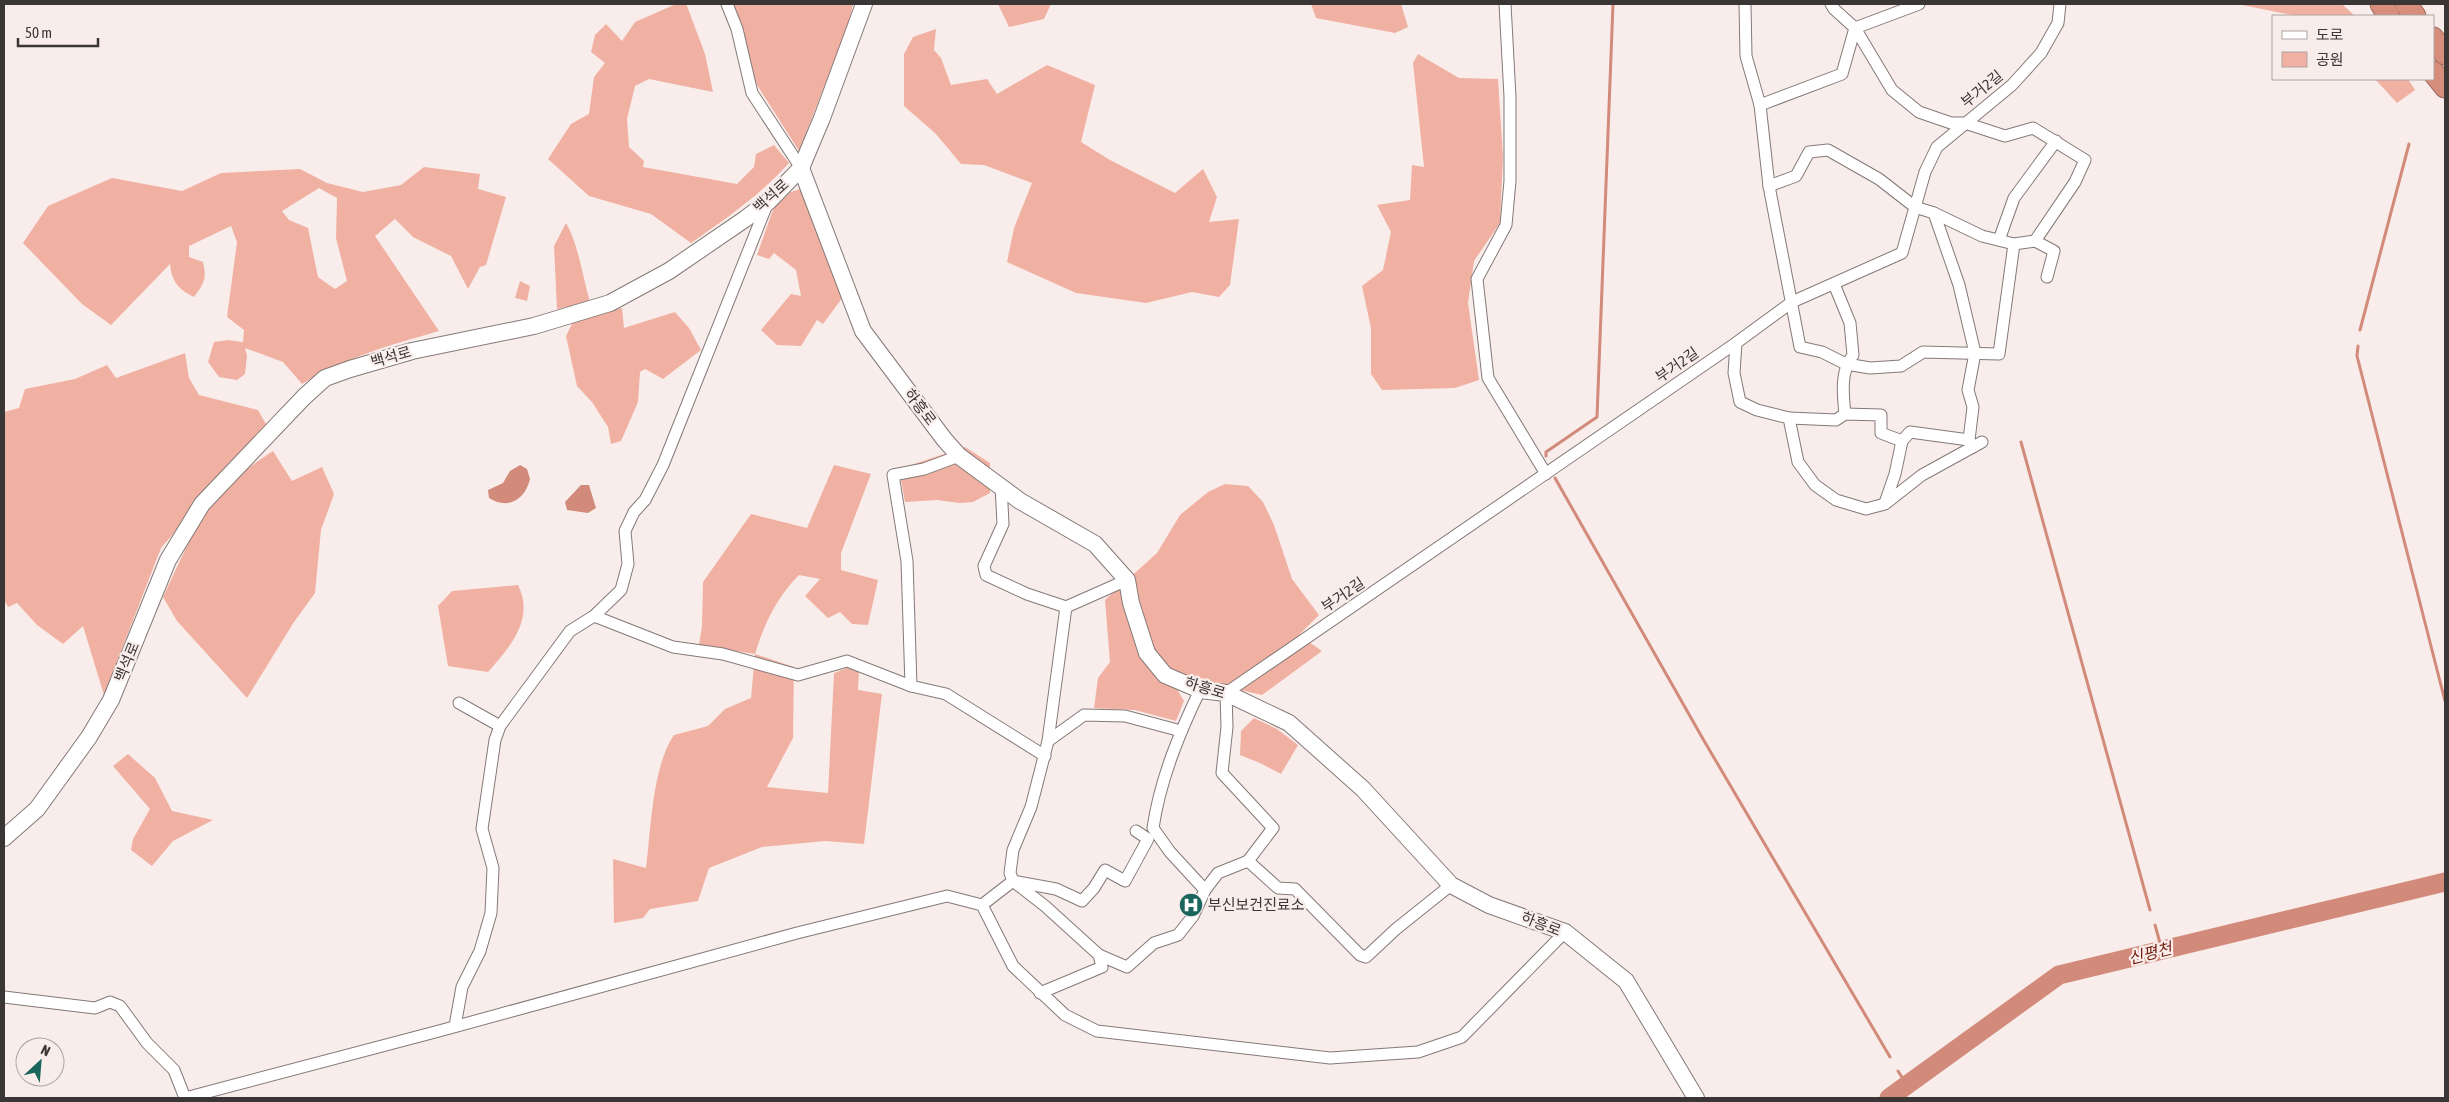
<svg xmlns="http://www.w3.org/2000/svg" width="2449" height="1102" viewBox="0 0 2449 1102" font-family="'Asap Condensed','Noto Sans KR',sans-serif">
	<style>
		.green { fill: #f1b1a2; fill-rule: evenodd }
		.water { fill: #d28a7a }
		.lines { fill: none; stroke-linecap: round; stroke-linejoin: round }
		.stream { stroke: #d28a7a; stroke-width: 3 }
		.river { stroke: #d28a7a; stroke-width: 19 }
		.street-casing { stroke: #847977; stroke-width: 13 }
		.secondary-casing { stroke: #847977; stroke-width: 18 }
		.highway-casing { stroke: #a06f63; stroke-width: 23 }
		.street { stroke: #fff; stroke-width: 11 }
		.secondary { stroke: #fff; stroke-width: 16 }
		.highway { stroke: #d78d7c; stroke-width: 21 }
		.labels { text-anchor: middle; stroke-width: 4.5; stroke-linejoin: round; paint-order: stroke }
		.street-label { font-size: 15px; fill: #3a3635; stroke: #f9edeb }
		.poi-label { font-size: 15px; fill: #3a3635; stroke: #f9edeb; text-anchor: start }
		.water-label { font-size: 16px; font-style: italic; fill: #721d0b; stroke: #f9edeb }
	</style>
	<rect width="100%" height="100%" fill="#f9edeb"/>
	<g class="green">
		<path d="M676 4H685L687 6 705 54 713 92 649 79 635 86 627 119 629 147 644 161 643 167 737 184 754 167 756 154 774 145 789 163C760 195 727 218 691 243L651 214 589 196 548 159 571 124 589 114 594 77 605 63 591 52 595 35 606 24 622 41 635 22Z"/>
		<path d="M731 4H853L848 25 799 151 757 85Z"/>
		<path d="M998 4H1051L1044 19 1009 27Z"/>
		<path d="M1311 4H1401L1408 27 1395 33 1316 18Z"/>
		<path d="M2237 4H2342L2355 16H2297Z"/>
		<path d="M936 29 934 50 941 58 951 85 987 79 997 94 1047 65 1095 85 1081 142 1110 160 1175 193 1203 169 1217 197 1209 222 1239 219 1230 285 1219 297 1192 292 1146 303 1076 293 1007 262 1014 228 1032 183 984 165 961 164 936 134 904 106V54L913 37Z"/>
		<path d="M1418 54 1459 78 1498 79 1503 157 1500 223 1474 261 1468 303 1479 380 1455 388 1382 390 1371 374V328L1362 286 1383 270 1391 232 1377 205 1410 200 1412 165 1424 167 1413 63Z"/>
		<path d="M2375 79H2408L2415 90 2397 103Z"/>
		<path d="M424 167 480 174 478 189 506 197 486 265 480 267 468 289 451 256 413 237 395 219 375 236 439 331C387 346 349 356 302 384L283 362 245 348 247 356 245 374 237 380 219 377 208 362 214 342 228 340 243 342 244 330 227 317 237 242 231 226 189 246V257L203 262C207 279 204 284 194 297 178 289 172 282 170 264L111 325 82 304 23 243 48 206 112 178 182 191 221 173 300 169 327 183 363 192 401 185ZM319 188 337 198 336 238 347 281 335 289 318 277 308 228 289 220 282 211Z"/>
		<path d="M800 189 843 297 823 324 817 320 801 346 777 345 761 330 791 294 801 296 796 270 774 253 769 259 757 255 775 204 785 194Z"/>
		<path d="M566 223C578 243 583 278 590 302L557 309 554 246Z"/>
		<path d="M520 281 530 286 527 301 515 298Z"/>
		<path d="M622 308 624 328 675 312 689 328 701 350 663 379 645 369 640 372 638 402 621 441 611 444 608 427 592 402 577 386 566 336 574 320Z"/>
		<path d="M185 353 189 378 199 395 258 410 267 426 161 548 104 695 83 626 63 644 37 625 17 603 8 607 4 600V412L19 408 25 389 75 379 107 365 116 378Z"/>
		<path d="M965 447 990 463V493L973 502 959 503 937 500 905 502 899 469Z"/>
		<path d="M273 451 292 481 322 467 334 494 321 530 315 593 294 622 247 698 177 621 163 597 199 520 242 472Z"/>
		<path d="M834 465 871 474 841 553V570L878 580 868 625 852 624 840 612 828 618 805 596 820 579 799 575C777 597 764 624 755 654L794 667 793 738 767 787 828 793 834 673 847 668 859 671 858 690 882 694 864 844 825 841 762 847 709 868 698 901 650 909 643 918 614 923 613 859 646 868C651 830 652 767 674 735L708 726 725 709 751 698 755 654 699 645 702 626 703 582 751 514 807 528Z"/>
		<path d="M1225 484 1248 486 1263 502 1274 525 1292 579 1319 615 1299 635 1322 651 1262 695 1191 679 1178 691 1184 701 1176 721 1135 710 1094 708 1098 678 1110 662 1105 600 1157 553 1180 515 1208 492Z"/>
		<path d="M518 585C535 619 510 647 488 672L448 666 438 606 452 591Z"/>
		<path d="M1254 718 1277 729 1298 745 1281 774 1260 763 1240 755 1241 731Z"/>
		<path d="M128 754 155 778 172 811 213 820 173 841 152 866 131 850 133 839 150 809 113 766Z"/>
	</g>
	<g class="water">
		<path d="M520 465 527 469 530 479C525 500 508 510 489 498L488 490 503 483 510 471Z"/>
		<path d="M581 485H589L596 508 588 513 567 510 565 502Z"/>
	</g>
	<g class="lines">
		<g class="stream">
			<path d="M2360 330 2409 144"/>
			<path d="M2358 346 2357 356 2445 701"/>
			<path d="M2021 442 2150 910"/>
			<path d="M1546 456V452L1597 417 1613 4"/>
			<path d="M1555 478 1703 739 1890 1057"/>
			<path d="M2155 925 2162 950"/>
			<path d="M1898 1071 1907 1085"/>
		</g>
		<path class="river" d="M1889 1098 2059 975 2445 882"/>
		<g class="street-casing">
			<g id="street">
				<path d="M727 4 737 29 752 93 801 168"/>
				<path d="M1505 4 1510 97V181L1506 225 1477 279 1488 378 1546 474"/>
				<path d="M1745 4 1746 56 1760 105 1769 186 1800 347 1822 352 1846 364 1870 368 1901 366 1923 352 1999 354 2014 244"/>
				<path d="M1919 4 1855 28 1892 90 1919 112 1951 123H1965L2005 136 2033 128 2085 160 2075 182 2035 241"/>
				<path d="M1760 105 1842 74 1855 28 1834 9 1831 4"/>
				<path d="M1769 186 1796 176 1809 152 1828 150 1879 179 1915 207 1934 213 1982 236 2014 244 2035 241 2054 251 2047 277"/>
				<path d="M1934 213 1959 285 1975 353 1968 390 1973 407 1969 440 1973 447"/>
				<path d="M1999 240 2014 198 2056 141"/>
				<path d="M1834 284 1850 323 1853 355C1840 371 1843 395 1845 414"/>
				<path d="M1736 343 1734 373 1740 402 1757 410 1789 418 1798 462 1815 485 1836 500 1866 509 1885 504 1922 475 1982 442"/>
				<path d="M1789 418 1836 420 1845 414 1881 415V433L1902 441"/>
				<path d="M959 456 924 469 893 475 907 561 911 686 946 694 1045 756"/>
				<path d="M1001 485 1003 524 984 566 986 575 1027 594 1066 607"/>
				<path d="M1885 503 1895 474 1902 441 1910 432 1969 440"/>
				<path d="M594 616 673 647 723 654 798 675 847 661 911 686"/>
				<path d="M1200 690C1179 734 1160 780 1153 828L1170 852 1205 890"/>
				<path d="M459 703 500 726"/>
				<path d="M1048 741 1066 607 1127 580"/>
				<path d="M1248 861 1273 828 1222 773 1227 727 1226 693 1736 343 1792 302 1902 253 1925 172 1937 147 2012 85 2041 53 2058 23 2060 4"/>
				<path d="M982 905 1013 881 1056 889 1082 901 1094 888 1105 870 1125 881 1148 839 1136 831"/>
				<path d="M1099 955 1045 906 1013 881 1010 873 1013 850 1031 807 1048 741 1084 715 1125 716 1181 731"/>
				<path d="M1040 993 1102 967 1099 955 1127 967 1154 943 1178 935 1193 916 1205 890 1218 873 1248 861 1278 888 1295 889 1360 955 1366 957 1396 929 1451 885"/>
				<path d="M4 997 95 1008 110 1002 120 1006 147 1043 174 1070 185 1098"/>
				<path d="M455 1026 462 987 480 951 491 913 493 868 482 829 495 740 500 726 570 631 594 616 621 590 628 564 625 531 634 512 645 500 663 465 768 202"/>
				<path d="M185 1098 439 1031 797 933 947 896 982 905 1013 966 1065 1015 1097 1031 1330 1058 1418 1052 1462 1037 1565 932"/>
			</g>
		</g>
		<g class="secondary-casing">
			<g id="secondary">
				<path d="M801 168 863 331 944 439 959 456 1020 501 1095 544 1127 580 1131 603 1147 653 1165 675 1200 690 1226 693 1289 723 1363 789 1451 885 1489 905 1565 932 1626 981 1696 1098"/>
				<path d="M4 838 37 809 89 737 111 700 168 560 202 504 304 397 325 378 350 369 412 351 534 326 610 303 669 271 745 219 769 201 801 168 822 118 864 4"/>
			</g>
		</g>
		<g class="highway-casing">
			<g id="highway">
				<path d="M2381 4 2389 16"/>
				<path d="M2406 4 2415 16"/>
				<path d="M2433 38 2445 54"/>
				<path d="M2433 72 2445 87"/>
			</g>
		</g>
		<use href="#street" class="street"/>
		<use href="#secondary" class="secondary"/>
		<use href="#highway" class="highway"/>
	</g>
	<defs>
		<g id="hospital-disc" transform="scale(1.25)"><circle r="9.5" fill="#1a655c" stroke="#f9edeb"/><path d="M-5-5h3v3.5h4V-5h3V5h-3V1.5h-4V5h-3Z" fill="#fff"/></g>
	</defs>
	<g fill-rule="evenodd">
		<use href="#hospital-disc" x="1191" y="905"/>
	</g>
	<g class="labels">
		<g class="street-label">
			<text transform="translate(1982 89) rotate(-39)" y="5">부거2길</text>
			<text transform="translate(771 196) rotate(-42)" y="5">백석로</text>
			<text transform="translate(391 357) rotate(-16)" y="5">백석로</text>
			<text transform="translate(1677 365) rotate(-35)" y="5">부거2길</text>
			<text transform="translate(920 407) rotate(53)" y="5">하흥로</text>
			<text transform="translate(1343 595) rotate(-34)" y="5">부거2길</text>
			<text transform="translate(127 662) rotate(-68)" y="5">백석로</text>
			<text transform="translate(1205 688) rotate(17)" y="5">하흥로</text>
			<text transform="translate(1541 924) rotate(21)" y="5">하흥로</text>
		</g>
		<g class="poi-label">
			<text x="1208" y="910">부신보건진료소</text>
		</g>
		<g class="water-label">
			<text transform="translate(2150 953) rotate(-14)" y="6">신평천</text>
		</g>
	</g>
	<rect width="2449" height="1102" fill="none" stroke="#3a3635" stroke-width="10"/>
	<rect x="2272" y="15" width="162" height="65" fill="#f9edeb" stroke="#ada4a2"/>
	<rect x="2282" y="31" width="25" height="8" fill="#ffffff" stroke="#ada4a2"/>
	<text x="2316" y="40" font-size="15" fill="#3a3635">도로</text>
	<rect x="2282" y="52" width="25" height="15" fill="#f1b1a2" stroke="#ada4a2"/>
	<text x="2316" y="65" font-size="15" fill="#3a3635">공원</text>
	<g transform="translate(40 1062) rotate(26)"><circle r="24" fill="#f9edeb" stroke="#ada4a2"/>
	<path d="M0-4L9 19L0 12L-9 19Z" fill="#1a655c"/>
	<text y="-8" font-size="14" font-weight="bold" text-anchor="middle" fill="#3a3635">N</text>
	</g>
	<path d="M18 38v8h80v-8" fill="none" stroke="#3a3635" stroke-width="2.5"/>
	<text x="25" y="38" font-size="15" fill="#3a3635" stroke="#f9edeb" stroke-width="4" paint-order="stroke">50 m</text>
</svg>
